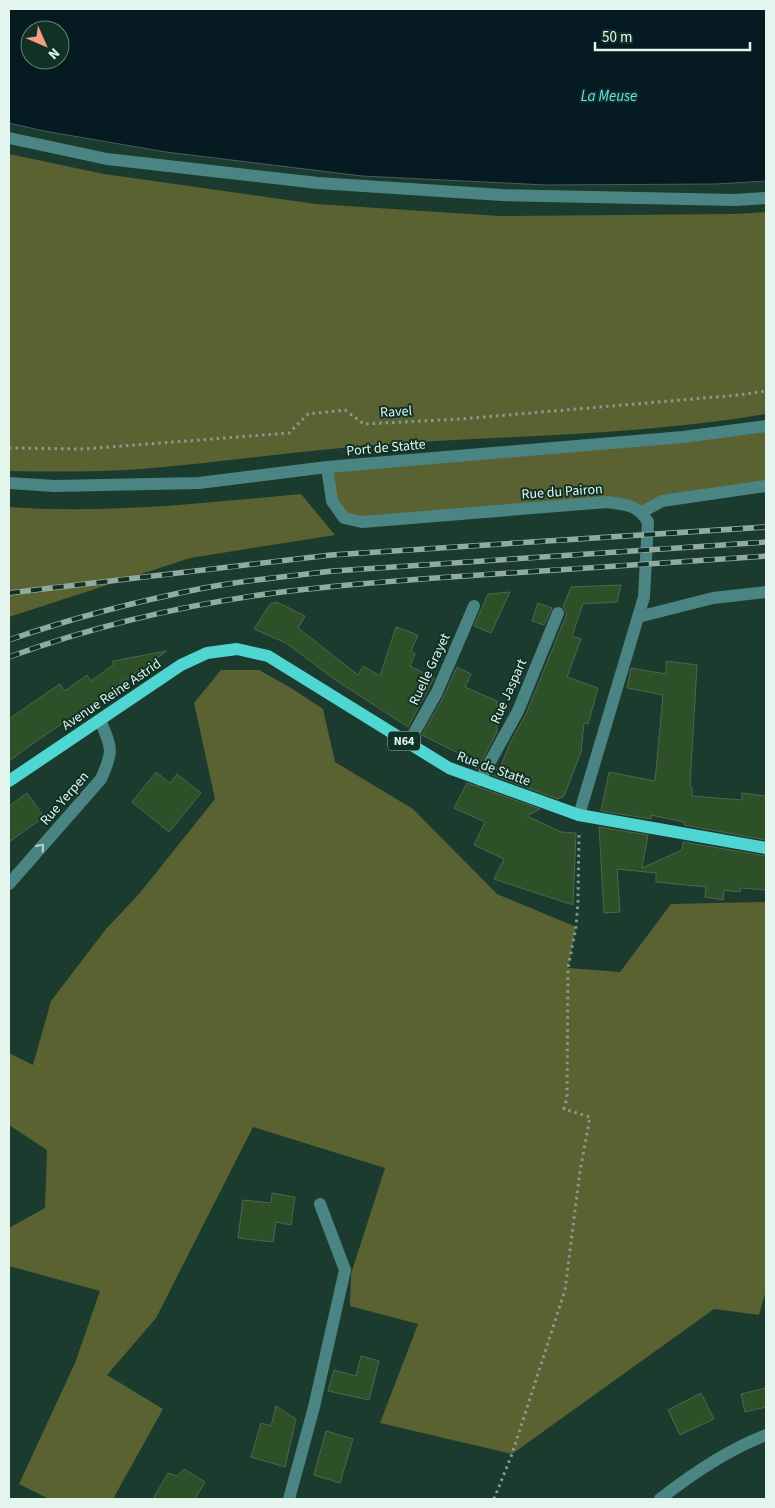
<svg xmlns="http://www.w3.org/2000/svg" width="775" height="1508" viewBox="0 0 775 1508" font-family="'Source Sans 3',sans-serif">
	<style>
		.green { fill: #5b6231 }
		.water { fill: #051b21; stroke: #485c5e; fill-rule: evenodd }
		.building { fill: #2d5028; stroke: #50654d }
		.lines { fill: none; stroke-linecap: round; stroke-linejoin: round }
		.path { stroke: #839c92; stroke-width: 3; stroke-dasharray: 2.5 4; stroke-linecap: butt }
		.minor { stroke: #4b8583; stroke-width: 12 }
		.major { stroke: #4fd6d2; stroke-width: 12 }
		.rail-casing { stroke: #93aaa1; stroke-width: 5.5 }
		.rail { stroke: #103125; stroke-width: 4; stroke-dasharray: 11; stroke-linecap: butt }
		.oneway { stroke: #b5d3cd }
		.labels { text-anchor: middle; stroke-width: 4; stroke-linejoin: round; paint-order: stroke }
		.shield { fill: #103125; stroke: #a4bab1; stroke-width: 1 }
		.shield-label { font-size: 12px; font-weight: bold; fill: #e3f5ed }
		.street-label { font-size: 14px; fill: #e3f5ed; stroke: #103125 }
		.water-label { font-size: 15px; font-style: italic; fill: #70dbf8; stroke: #103125 }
	</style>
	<rect width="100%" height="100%" fill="#1b3b2f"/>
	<g class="green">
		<path d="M9 154 104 174 316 204 500 216 735 214 766 212V414C633 437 497 435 363 446 289 452 216 463 142 469 98 472 53 472 9 471Z"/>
		<path d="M766 426V486L662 501 642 512 633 506 344 518 327 467Z"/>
		<path d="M301 494 335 535 190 558 9 617V507C106 514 204 503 301 494Z"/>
		<path d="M221 670H259L291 688 323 709 335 762 413 809 497 894 576 927 568 968 620 972 671 904 766 902V1290L759 1315 714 1309 512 1454 380 1423 418 1324 350 1306 351 1274 385 1168 253 1127 156 1318 107 1375 163 1409 113 1499H49L19 1484 75 1363 100 1291 9 1266V1228L45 1208 47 1150 9 1125V1053L33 1065 51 1001 106 929 139 894 215 799 194 703Z"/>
	</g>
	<path class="water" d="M9 9H766V181L716 184 546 185 362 176 166 152 44 131 9 123ZM30 30H60V60H30Z"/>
	<g class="building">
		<path d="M621 585 617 602 583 604 572 636 581 639 567 677 598 688 588 724 584 723 581 752 564 796 558 799 492 775 497 767V776L510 743 526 714 566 616V611L563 607 571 587Z"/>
		<path d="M510 592 491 633 474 626 488 594Z"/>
		<path d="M277 602 305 616 298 628 358 675 363 666 380 676 396 627 418 635 411 651 415 654 410 666 434 678 408 727 334 679 286 643 254 629 270 604Z"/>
		<path d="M538 603 552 608 544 625 532 621Z"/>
		<path d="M167 651 31 745 9 761V719L51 690 60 684 65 691 87 675 91 681 113 665V661Z"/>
		<path d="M666 661 697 665 690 786 692 787V796L742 800V793L766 796V840L684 825V822L651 815V819L601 811 609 772 655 781 663 695 627 688 631 668 666 674Z"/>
		<path d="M457 667 471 674 465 687 497 701V732L477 769H475L478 763 422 735 444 696Z"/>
		<path d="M156 772 170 783 177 774 201 793 169 832 132 802Z"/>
		<path d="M467 783 540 809 527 816 561 832 576 833 573 905 494 879 504 859 474 845 485 822 454 808Z"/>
		<path d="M27 793 44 817 9 842V806Z"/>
		<path d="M599 827 648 835 642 868 682 850 683 842 766 856V890L741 888 740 892 724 890 723 900 705 897 706 887 656 882V873L617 869 620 912 604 913Z"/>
		<path d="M272 1193 295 1197 291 1225 276 1222 273 1242 238 1238 243 1200 271 1203Z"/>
		<path d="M361 1356 379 1361 369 1400 328 1391 334 1370 356 1376Z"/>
		<path d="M766 1388V1407L745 1412 741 1394Z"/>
		<path d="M701 1393 714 1419 680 1435 668 1410Z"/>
		<path d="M276 1406 296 1419 285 1467 251 1457 261 1423 271 1426Z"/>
		<path d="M326 1431 353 1439 340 1483 314 1475Z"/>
		<path d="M184 1469 205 1482 195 1499H153L168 1473 177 1476Z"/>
	</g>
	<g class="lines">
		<g class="path">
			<path d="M9 448 83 449 289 433 308 414 345 410 364 424 461 419 739 395 766 391"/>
			<path d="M494 1499 512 1454 565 1290 580 1171 590 1117 564 1109 567 1098 568 968 576 927 578 901 579 832"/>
		</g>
		<g class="minor">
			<path d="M9 138 107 159 318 183 502 195 735 200 766 198"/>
			<path d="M327 467 332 501 344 518 362 522 607 502C626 505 637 504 648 522L644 597 579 815"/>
			<path d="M9 483 54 486 199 483 327 467 683 437 766 426"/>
			<path d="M642 512 662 501 766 486"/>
			<path d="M638 617 713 598 766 592"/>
			<path d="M408 744 437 692 474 606"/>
			<path d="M480 780 518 711 558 613"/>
			<path d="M9 884 101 779C114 750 112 749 100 720"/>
			<path d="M289 1499 314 1407 345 1270 320 1204"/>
			<path d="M660 1499C693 1473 727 1450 766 1435"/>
		</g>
		<path class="major" d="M9 781 181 665 207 653 237 649 268 656 449 768 579 815 766 848"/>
		<g class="rail-casing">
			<g id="rail">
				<path d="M9 593 331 555 766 527"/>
				<path d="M9 640C72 618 138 601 204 588 247 580 290 576 333 571L766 542"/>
				<path d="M9 657C94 626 184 605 274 593 328 586 382 582 435 578 546 570 656 564 766 556"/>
			</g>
		</g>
		<use href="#rail" class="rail"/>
	</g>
	<defs><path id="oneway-chevron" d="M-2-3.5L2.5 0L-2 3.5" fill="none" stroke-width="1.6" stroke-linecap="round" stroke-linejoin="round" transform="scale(1.25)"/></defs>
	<use class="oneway" href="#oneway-chevron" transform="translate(41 847) rotate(-49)"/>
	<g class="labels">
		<rect class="shield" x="388" y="731.5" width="32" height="19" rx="4"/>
		<g class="shield-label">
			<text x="404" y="745">N64</text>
		</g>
		<g class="street-label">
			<text transform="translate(396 411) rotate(-3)" y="5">Ravel</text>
			<text transform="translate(386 447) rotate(-5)" y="5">Port de Statte</text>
			<text transform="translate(562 491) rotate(-4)" y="5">Rue du Pairon</text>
			<text transform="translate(429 669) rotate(-65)" y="5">Ruelle Grayet</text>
			<text transform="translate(508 691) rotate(-66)" y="5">Rue Jaspart</text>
			<text transform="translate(111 694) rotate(-34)" y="5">Avenue Reine Astrid</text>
			<text transform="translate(494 768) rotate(20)" y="5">Rue de Statte</text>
			<text transform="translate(64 798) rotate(-49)" y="5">Rue Yerpen</text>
		</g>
		<g class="water-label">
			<text x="609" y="101">La Meuse</text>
		</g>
	</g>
	<rect width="775" height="1508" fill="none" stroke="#e3f5ed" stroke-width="20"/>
	<g transform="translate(45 45) rotate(135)"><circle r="24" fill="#103125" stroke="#647f75"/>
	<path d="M0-4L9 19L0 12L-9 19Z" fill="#f39f83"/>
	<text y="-8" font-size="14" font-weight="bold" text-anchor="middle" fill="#e3f5ed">N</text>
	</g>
	<path d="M595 42v8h155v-8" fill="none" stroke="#e3f5ed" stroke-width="2.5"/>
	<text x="602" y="42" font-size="15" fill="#e3f5ed" stroke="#103125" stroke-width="4" paint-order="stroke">50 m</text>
</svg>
